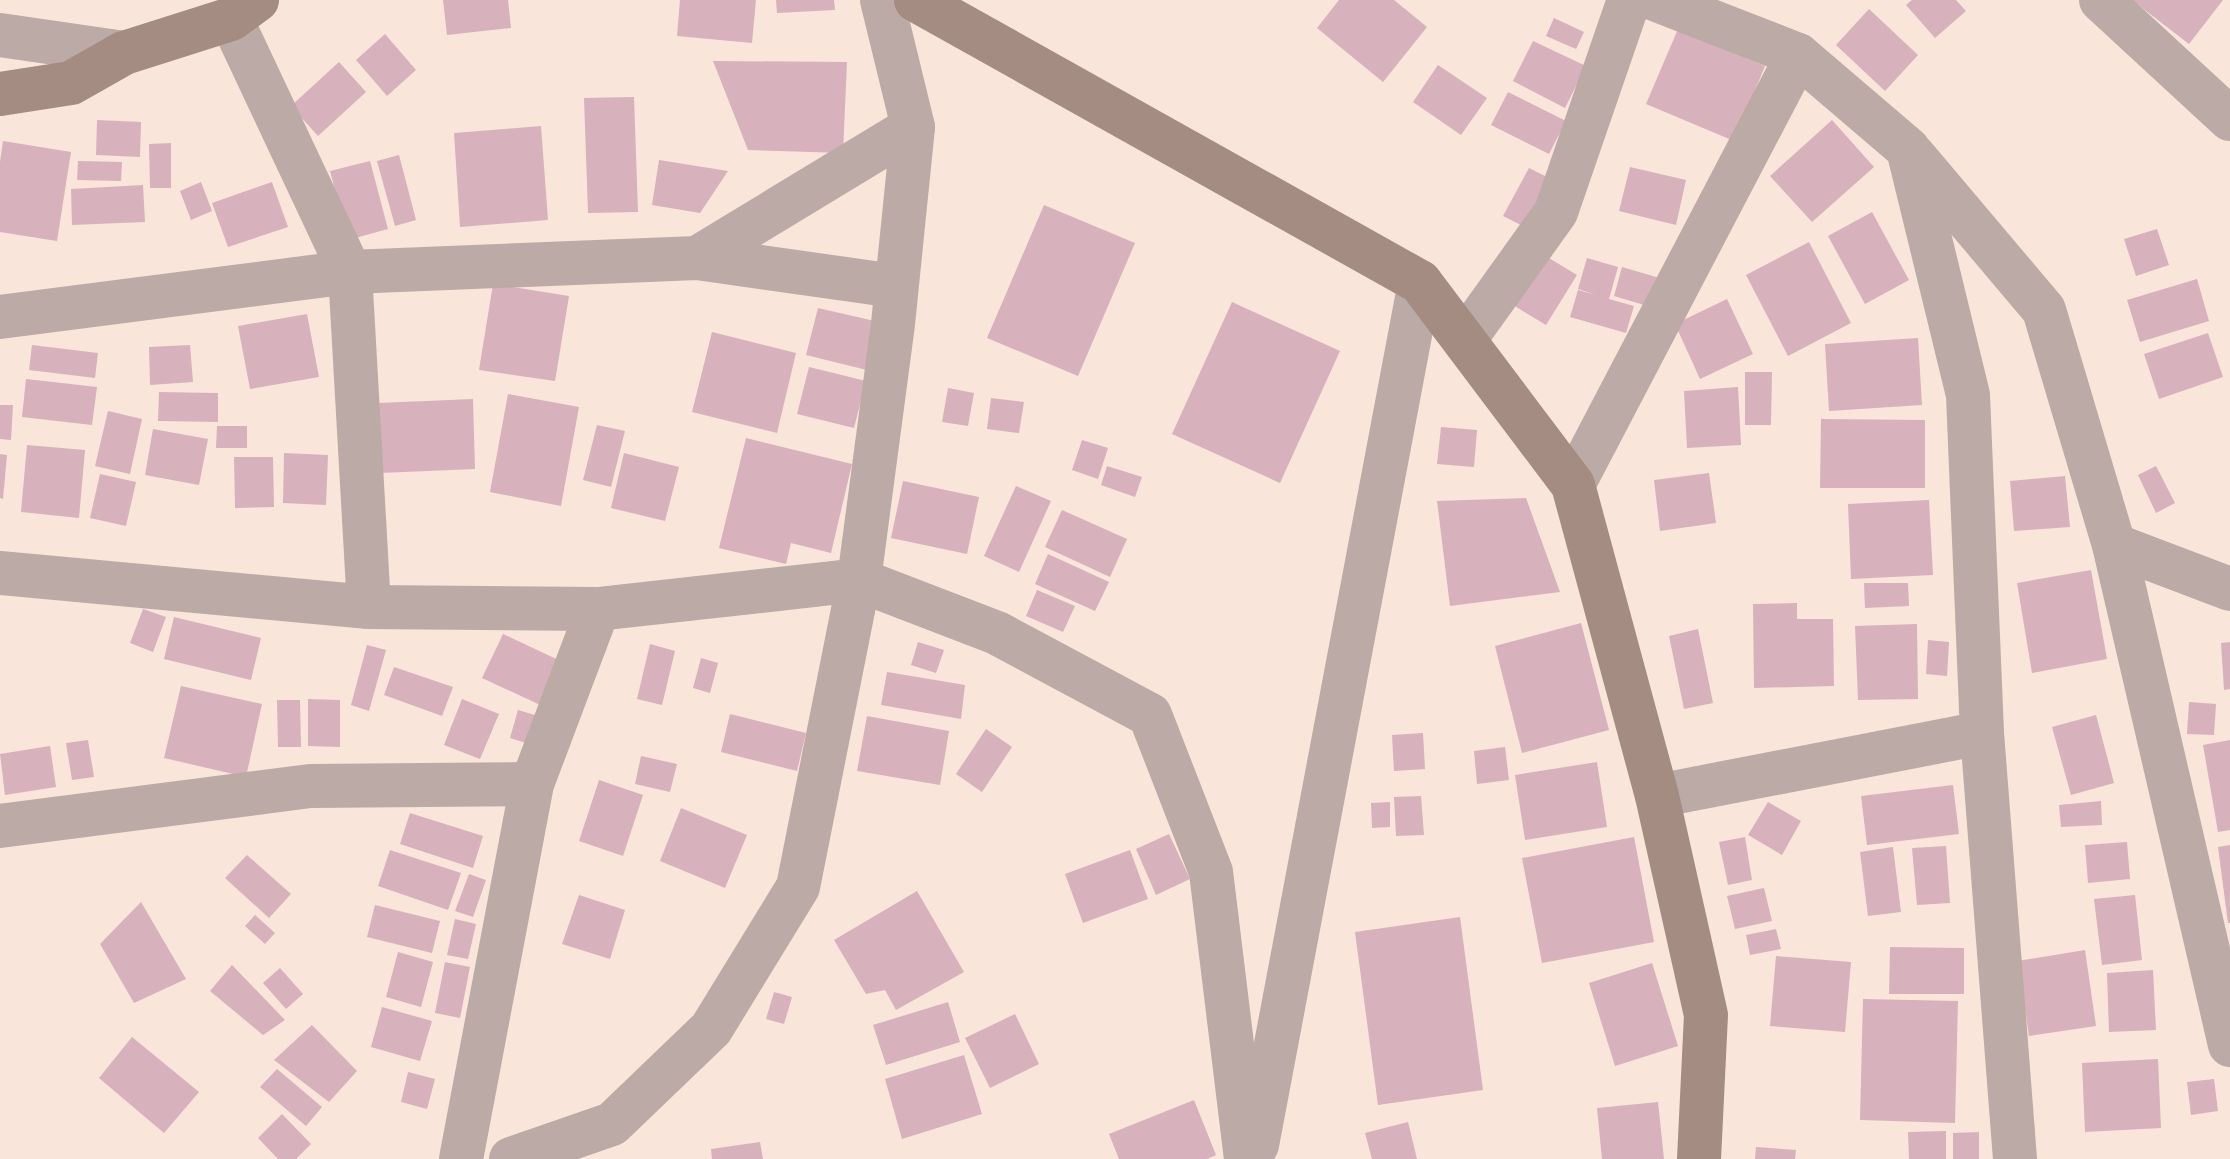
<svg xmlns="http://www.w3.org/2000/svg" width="2230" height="1159" viewBox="0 0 2230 1159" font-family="'Roboto Condensed',sans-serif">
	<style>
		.building { fill: #d7b1bc }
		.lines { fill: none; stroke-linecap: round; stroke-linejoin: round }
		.street { stroke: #bbaaa5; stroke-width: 44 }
		.secondary { stroke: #a48c83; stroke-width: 44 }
	</style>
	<rect width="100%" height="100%" fill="#fae5da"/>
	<g class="building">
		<path d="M443 0H508L511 28 447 35Z"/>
		<path d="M680 0H756L752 43 677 36Z"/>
		<path d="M776 0H834L835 10 777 13Z"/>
		<path d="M1339 0H1394L1427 27 1383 82 1317 28Z"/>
		<path d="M1912 0H1956L1966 11 1935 38 1906 5Z"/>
		<path d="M2132 0H2223L2189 44Z"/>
		<path d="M1869 9 1918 55 1885 91 1836 45Z"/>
		<path d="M1554 18 1584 32 1576 49 1546 36Z"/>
		<path d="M1678 29 1765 66 1734 141 1646 104Z"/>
		<path d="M385 34 416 70 387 96 356 60Z"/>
		<path d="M1533 41 1586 66 1565 108 1513 81Z"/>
		<path d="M713 61 847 62 843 153 748 150Z"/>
		<path d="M339 62 366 92 318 136 291 106Z"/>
		<path d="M1438 65 1487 98 1461 135 1413 102Z"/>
		<path d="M1508 92 1566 121 1549 154 1491 125Z"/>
		<path d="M634 97 638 212 588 213 584 98Z"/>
		<path d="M97 120 141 122 140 157 96 155Z"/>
		<path d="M1832 120 1874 167 1812 222 1770 176Z"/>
		<path d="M541 126 548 220 460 227 454 133Z"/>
		<path d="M3 141 71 152 57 241 0 232V162Z"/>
		<path d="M171 143V188H150L149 144Z"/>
		<path d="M399 155 416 220 395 226 377 161Z"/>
		<path d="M659 160 728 171 700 213 652 205Z"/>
		<path d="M78 161 122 162 121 181 77 180Z"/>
		<path d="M370 161 388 229 348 240 330 171Z"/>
		<path d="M1630 167 1686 180 1676 225 1619 211Z"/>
		<path d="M1529 168 1551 179 1525 227 1503 216Z"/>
		<path d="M201 182 212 211 191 220 180 191Z"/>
		<path d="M272 182 288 227 228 247 212 203Z"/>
		<path d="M143 185 145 222 72 225 71 189Z"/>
		<path d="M1044 205 1135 243 1078 376 987 338Z"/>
		<path d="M1872 212 1909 280 1865 304 1828 236Z"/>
		<path d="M2157 229 2169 265 2136 276 2124 239Z"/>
		<path d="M1809 242 1851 323 1788 356 1746 275Z"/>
		<path d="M1544 255 1577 275 1546 325 1513 305Z"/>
		<path d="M1587 258 1618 267 1609 299 1634 306 1626 333 1570 317 1578 290 1596 295 1578 289Z"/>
		<path d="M1622 267 1663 279 1654 308 1614 296Z"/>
		<path d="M2197 279 2209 321 2140 342 2127 300Z"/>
		<path d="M493 284 569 296 555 381 479 370Z"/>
		<path d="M1727 299 1753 354 1700 379 1675 324Z"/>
		<path d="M1232 302 1340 351 1280 483 1172 434Z"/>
		<path d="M818 308 879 322 867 370 806 355Z"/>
		<path d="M307 314 319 377 250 389 238 326Z"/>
		<path d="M712 332 796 353 777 433 692 412Z"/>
		<path d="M2208 333 2223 377 2159 399 2144 354Z"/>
		<path d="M1918 338 1922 405 1829 411 1825 344Z"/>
		<path d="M32 345 98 353 95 378 29 370Z"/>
		<path d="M190 345 193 382 150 385 149 347Z"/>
		<path d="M809 367 866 381 854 428 797 414Z"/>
		<path d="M1745 372H1772L1771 425H1745Z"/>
		<path d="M26 379 97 387 92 425 22 417Z"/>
		<path d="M1738 387 1741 445 1687 448 1684 391Z"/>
		<path d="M948 388 974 393 968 426 942 422Z"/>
		<path d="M159 392 218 393V422L158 421Z"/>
		<path d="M508 394 579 407 561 506 490 492Z"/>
		<path d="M991 398 1024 402 1019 433 987 429Z"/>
		<path d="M473 399 475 469 380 473 378 403Z"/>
		<path d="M0 405H13L11 440 0 439Z"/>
		<path d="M108 411 142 419 130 474 95 466Z"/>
		<path d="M1821 419 1925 420V488H1820Z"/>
		<path d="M597 425 625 431 611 487 583 480Z"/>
		<path d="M217 426H247V448H216Z"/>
		<path d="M1441 427 1477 430 1474 467 1437 464Z"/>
		<path d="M153 429 208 439 199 485 145 475Z"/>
		<path d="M746 438 852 464 831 553 791 543 786 564 719 548Z"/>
		<path d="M1082 440 1108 448 1098 479 1072 470Z"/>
		<path d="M27 445 85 450 79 518 21 512Z"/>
		<path d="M284 453 328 455 326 505 283 503Z"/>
		<path d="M624 453 679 467 665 521 611 508Z"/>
		<path d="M0 454 7 455 3 499 0 498Z"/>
		<path d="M234 457H273L274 507 235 508Z"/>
		<path d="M1107 466 1142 477 1135 497 1101 485Z"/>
		<path d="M2156 466 2175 503 2156 513 2138 475Z"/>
		<path d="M1709 473 1716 523 1660 531 1654 480Z"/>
		<path d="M100 474 136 482 126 526 90 518Z"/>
		<path d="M2065 476 2070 527 2014 531 2010 481Z"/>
		<path d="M903 481 979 497 967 554 891 538Z"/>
		<path d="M1016 486 1051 501 1019 572 984 556Z"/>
		<path d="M1526 498 1560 592 1450 606 1437 501Z"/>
		<path d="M1929 500 1933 575 1851 579 1848 504Z"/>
		<path d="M1062 510 1127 539 1110 577 1045 547Z"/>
		<path d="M1048 554 1109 582 1095 611 1035 584Z"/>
		<path d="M2091 570 2107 659 2032 673 2017 583Z"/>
		<path d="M1864 583H1908L1909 606 1865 608Z"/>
		<path d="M1037 590 1075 606 1063 632 1026 616Z"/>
		<path d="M1797 603V619H1833L1834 686 1754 688 1753 604Z"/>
		<path d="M143 609 166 617 153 652 130 643Z"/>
		<path d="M174 617 261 638 251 680 164 659Z"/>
		<path d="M1581 623 1609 730 1522 753 1495 646Z"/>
		<path d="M1917 624 1918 699 1858 700 1855 626Z"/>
		<path d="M1698 629 1713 703 1684 709 1669 636Z"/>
		<path d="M503 634 569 665 549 709 482 678Z"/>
		<path d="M1928 640 1949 642 1947 676 1926 674Z"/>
		<path d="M918 642 944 650 936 673 911 665Z"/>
		<path d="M2230 642V689L2224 690 2221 643Z"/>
		<path d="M650 644 675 651 662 705 637 699Z"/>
		<path d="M367 645 386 650 369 711 351 705Z"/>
		<path d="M701 658 718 663 710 693 693 688Z"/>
		<path d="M394 667 453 687 442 716 384 695Z"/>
		<path d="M887 672 965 685 961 719 881 705Z"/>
		<path d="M181 686 262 704 246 777 164 758Z"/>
		<path d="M308 699 340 700V747L308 746Z"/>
		<path d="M462 699 499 714 480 759 444 745Z"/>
		<path d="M277 700H300L301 747H278Z"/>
		<path d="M2189 702 2216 704 2214 735 2187 734Z"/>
		<path d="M518 710 548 719 539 747 510 738Z"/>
		<path d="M730 714 806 733 797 771 721 752Z"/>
		<path d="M2096 715 2114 783 2071 795 2052 727Z"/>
		<path d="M867 716 949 731 940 785 857 771Z"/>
		<path d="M986 729 1012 747 982 792 956 774Z"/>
		<path d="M1423 733 1425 769 1394 771 1392 735Z"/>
		<path d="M88 740 94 777 72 780 66 743Z"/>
		<path d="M2230 740V830L2218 832 2203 745Z"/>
		<path d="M50 746 56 787 5 795 0 754Z"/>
		<path d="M1505 747 1509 780 1477 784 1474 751Z"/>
		<path d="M641 756 677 764 670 792 635 784Z"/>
		<path d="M1597 762 1607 827 1525 840 1515 775Z"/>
		<path d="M599 780 643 795 623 856 579 841Z"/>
		<path d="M1953 785 1959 834 1867 845 1861 796Z"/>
		<path d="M1421 796 1424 835 1396 836 1394 797Z"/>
		<path d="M2101 801 2102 825 2061 827 2059 805Z"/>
		<path d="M1390 802V827L1372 828 1371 803Z"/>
		<path d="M1768 802 1801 821 1782 855 1748 835Z"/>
		<path d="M681 808 747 835 725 888 660 861Z"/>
		<path d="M410 813 483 836 473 868 400 844Z"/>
		<path d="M1169 834 1190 879 1156 895 1136 849Z"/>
		<path d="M1634 837 1654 942 1542 963 1522 858Z"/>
		<path d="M1745 837 1752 880 1728 885 1719 842Z"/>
		<path d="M2127 842 2130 879 2088 883 2085 845Z"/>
		<path d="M2230 845V923H2228L2218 847Z"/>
		<path d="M1946 846 1950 903 1917 905 1912 848Z"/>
		<path d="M1893 847 1901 912 1868 916 1860 852Z"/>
		<path d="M390 850 461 873 448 910 378 886Z"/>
		<path d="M1130 850 1148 899 1083 923 1065 874Z"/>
		<path d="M247 855 291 894 269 918 225 878Z"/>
		<path d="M469 874 486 880 473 917 455 911Z"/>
		<path d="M1764 888 1772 921 1735 929 1727 896Z"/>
		<path d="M917 891 964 972 896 1010 885 990 866 994 834 940Z"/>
		<path d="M579 895 625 910 610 959 562 944Z"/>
		<path d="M2135 895 2142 960 2102 965 2094 899Z"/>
		<path d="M141 902 186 979 134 1003 100 944Z"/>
		<path d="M375 905 440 921 432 953 367 937Z"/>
		<path d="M255 915 275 933 265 944 245 926Z"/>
		<path d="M1460 917 1483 1090 1378 1105 1355 932Z"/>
		<path d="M455 919 476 924 468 959 447 955Z"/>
		<path d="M1776 929 1781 949 1750 955 1746 935Z"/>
		<path d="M1890 947 1964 948V994H1889Z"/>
		<path d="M2085 950 2096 1026 2029 1036 2018 961Z"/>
		<path d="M398 952 433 962 421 1007 386 997Z"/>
		<path d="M1776 956 1851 962 1845 1032 1770 1026Z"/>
		<path d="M445 962 470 967 460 1018 435 1013Z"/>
		<path d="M1652 963 1678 1046 1615 1066 1589 983Z"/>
		<path d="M232 965 285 1020 263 1035 210 991Z"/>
		<path d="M280 968 303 994 286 1009 263 983Z"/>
		<path d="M2153 970 2156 1030 2109 1032 2107 973Z"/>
		<path d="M774 992 792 997 784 1024 766 1019Z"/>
		<path d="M1863 999 1958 1001 1955 1123 1860 1120Z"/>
		<path d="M948 1002 960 1042 886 1065 873 1025Z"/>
		<path d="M382 1007 432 1021 420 1061 371 1047Z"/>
		<path d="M1015 1014 1039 1064 990 1088 965 1038Z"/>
		<path d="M312 1025 357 1071 329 1102 274 1060Z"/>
		<path d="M132 1037 199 1092 164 1133 99 1078Z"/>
		<path d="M964 1055 982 1114 902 1139 885 1079Z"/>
		<path d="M2158 1059 2161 1128 2085 1132 2082 1063Z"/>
		<path d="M277 1069 322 1107 306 1126 260 1087Z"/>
		<path d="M408 1072 435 1079 427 1109 401 1102Z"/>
		<path d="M2214 1079 2218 1111 2191 1115 2187 1082Z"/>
		<path d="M1194 1100 1216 1155 1207 1159H1119L1109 1134Z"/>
		<path d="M1658 1102 1664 1159H1602L1597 1108Z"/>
		<path d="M282 1114 311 1144 296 1159H278L258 1138Z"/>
		<path d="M1408 1122 1417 1159H1372L1365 1133Z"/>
		<path d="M1946 1131V1159H1909L1908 1132Z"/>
		<path d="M1979 1132V1159H1953V1133Z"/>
		<path d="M760 1142 763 1159H712L711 1149Z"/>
		<path d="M1756 1147 1796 1150 1795 1159H1755Z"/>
	</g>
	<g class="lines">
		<g class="street">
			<path d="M1657 0 1798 55 1908 149 1968 395 1982 733 2015 1159"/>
			<path d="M2101 0 2230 119"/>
			<path d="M231 19 350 272 369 607"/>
			<path d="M0 35 124 53"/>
			<path d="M1913 155 2044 310 2114 545 2230 1045"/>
			<path d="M697 258 913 127"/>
			<path d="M0 317 350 272 697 258 895 286"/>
			<path d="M1465 339 1556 212 1629 0"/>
			<path d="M1573 485 1798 55"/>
			<path d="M2114 545 2230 589"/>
			<path d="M0 573 369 607 598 609 859 580 997 633 1150 715 1211 872 1246 1159"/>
			<path d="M1657 796 1982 733"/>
			<path d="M0 826 310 786 532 784"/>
			<path d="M1257 1145 1420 282"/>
			<path d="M461 1159 532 784 598 609"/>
			<path d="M511 1159 612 1124 711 1029 798 887 859 580 893 324 913 127 882 0"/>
		</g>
		<g class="secondary">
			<path d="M916 0 1420 282 1573 485 1657 796 1706 1015 1699 1159"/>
			<path d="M0 94 71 83 124 53 231 19 257 0"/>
		</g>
	</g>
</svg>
